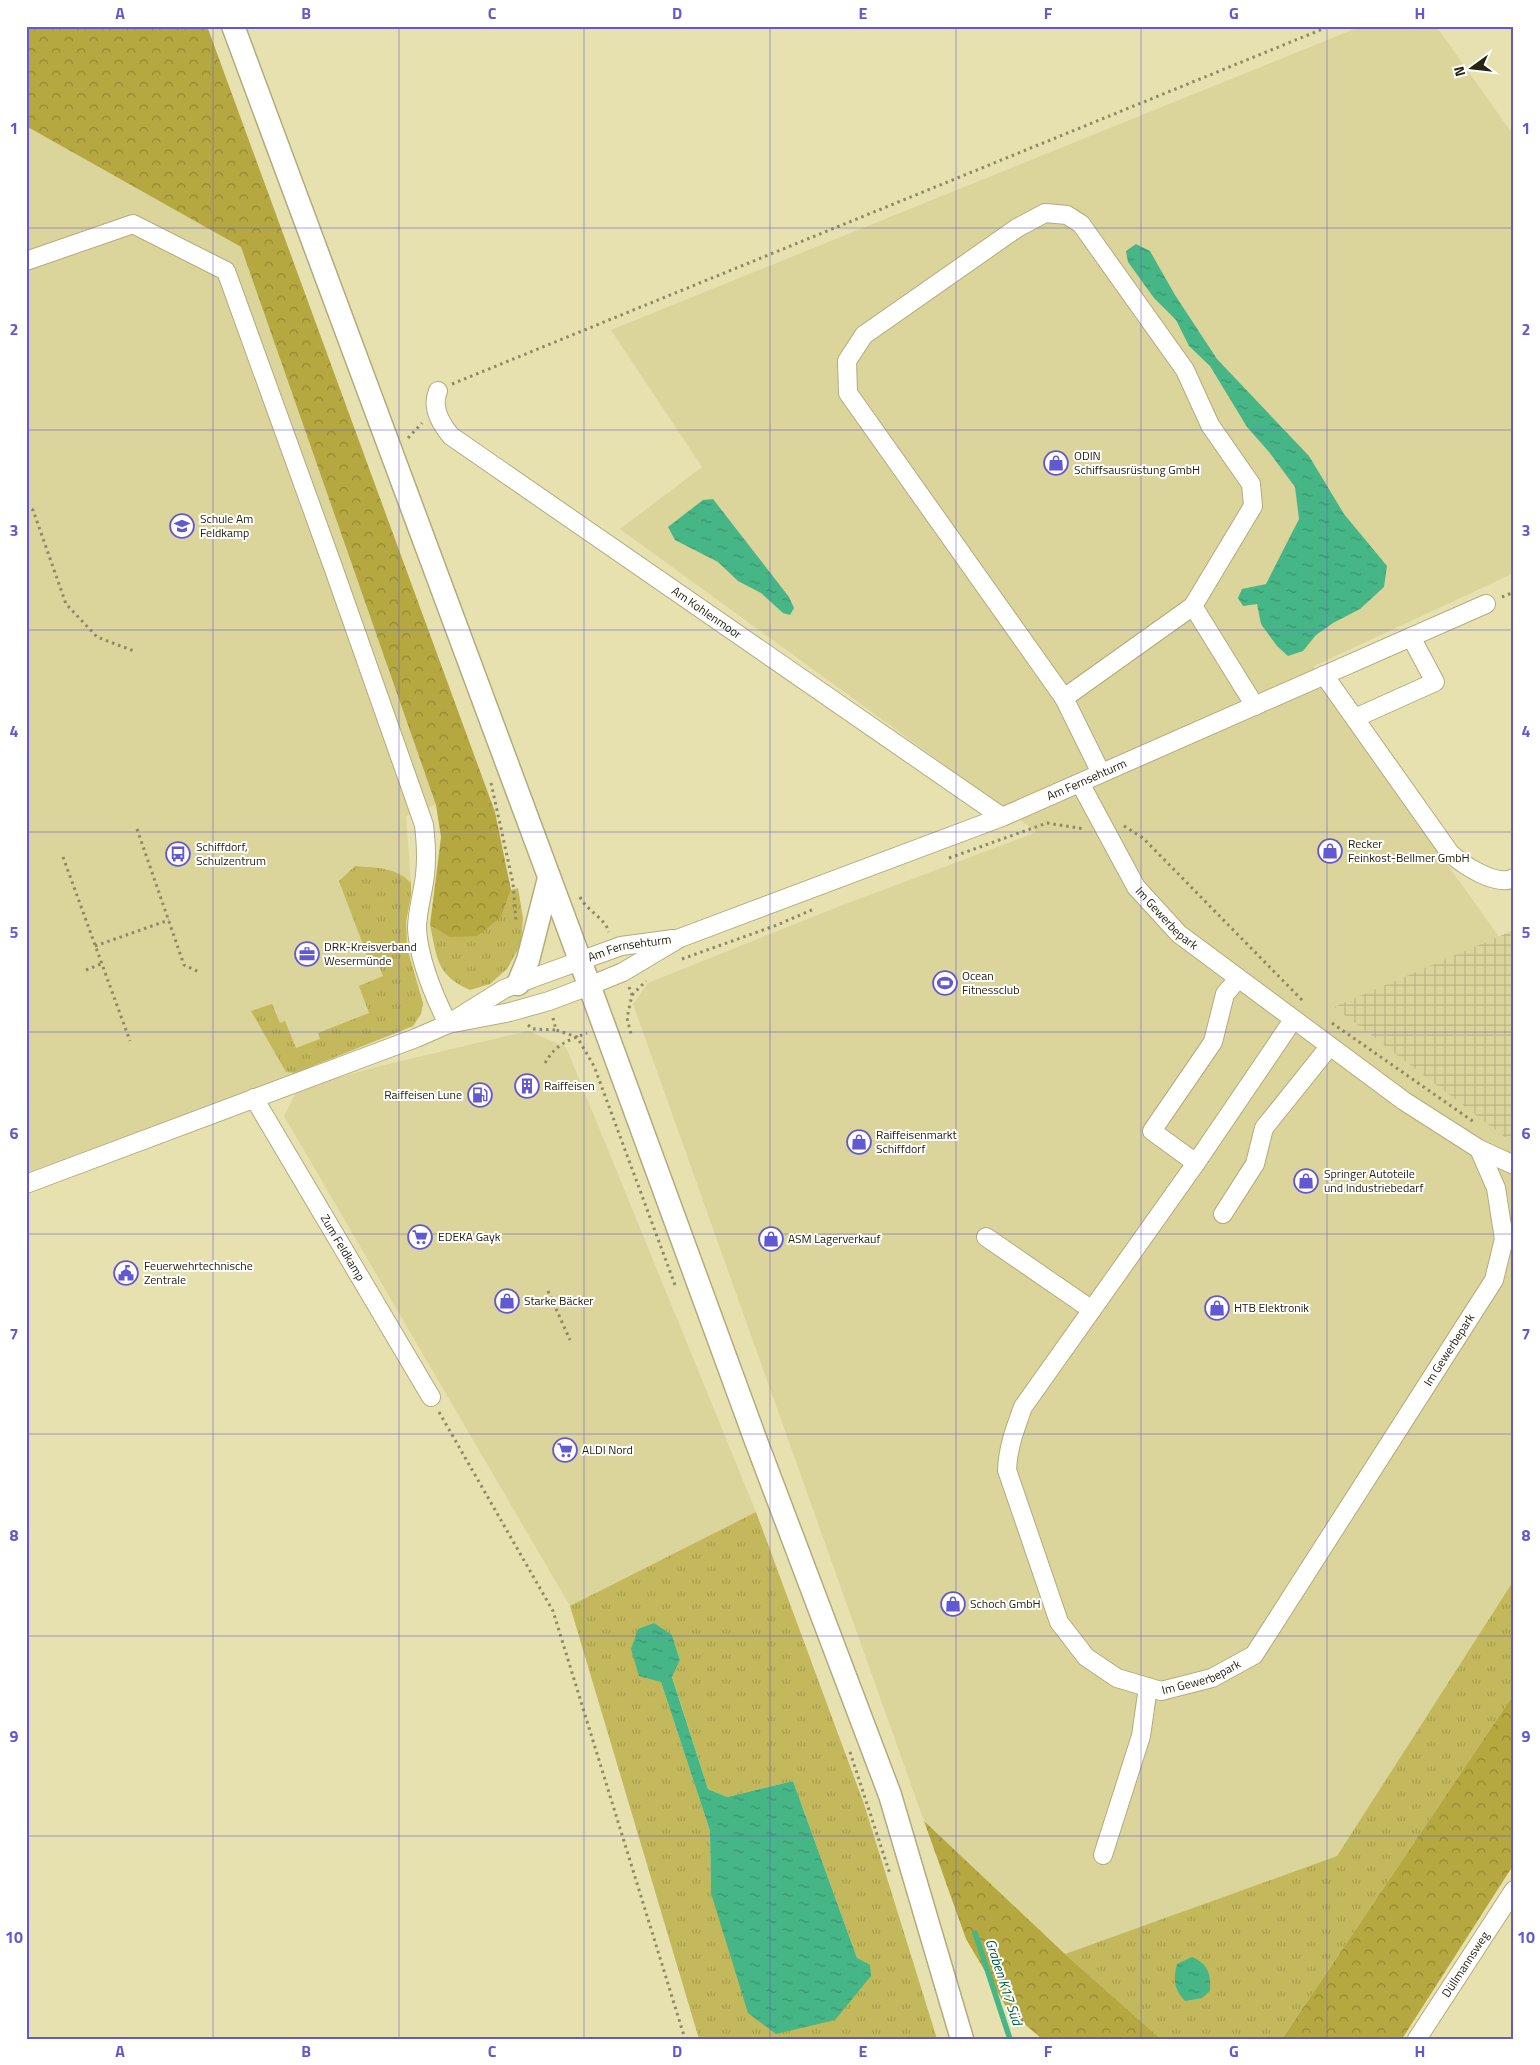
<svg xmlns="http://www.w3.org/2000/svg" width="1540" height="2065" viewBox="0 0 1540 2065" font-family="'Titillium Web',sans-serif">
	<style>
		.built { fill: #dbd49b }
		.industrial { fill: url(#industrial-grid) }
		.grass { fill: url(#grass-tufts); fill-rule: evenodd }
		.forest { fill: url(#forest-crowns) }
		.water { fill: url(#water-ripples) }
		.lines { fill: none; stroke-linecap: round; stroke-linejoin: round }
		.stream { stroke: #46b686; stroke-width: 5.5 }
		.minor-casing { stroke: #b2ac7c; stroke-width: 20 }
		.major-casing { stroke: #b2ac7c; stroke-width: 25 }
		.path { stroke: #8d8965; stroke-width: 3; stroke-dasharray: 2.5 4; stroke-linecap: butt }
		.minor { stroke: #fff; stroke-width: 18 }
		.major { stroke: #fff; stroke-width: 22 }
		.grid { fill: none; stroke: #6259d2; stroke-width: 1; stroke-opacity: 0.55 }
		.labels { text-anchor: middle; stroke-width: 4; stroke-linejoin: round; paint-order: stroke }
		.poi-label { font-size: 12px; fill: #262310; stroke: #fff; text-anchor: start }
		.street-label { font-size: 12px; fill: #262310; stroke: #fff }
		.water-label { font-size: 14px; font-style: italic; fill: #005c3d; stroke: #fff }
		.neatline { fill: none; stroke: #6259d2; stroke-width: 2 }
		.grid-label { font-size: 16px; text-anchor: middle; font-weight: bold; fill: #6259d2 }
	</style>
	<defs>
		<pattern id="industrial-grid" width="8" height="8" patternUnits="userSpaceOnUse" patternTransform="scale(1.25)"><rect width="8" height="8" fill="#dbd49b"/><path d="M0 4h8M4 0v8" fill="none" stroke="#bcb684"/></pattern>
		<pattern id="grass-tufts" width="24" height="20" patternUnits="userSpaceOnUse" patternTransform="scale(1.25)"><rect width="24" height="20" fill="#c3b85b"/><path d="M3 7l-1-3M5 7V3M7 7l1-3M15 17l-1-3M17 17v-4M19 17l1-3" fill="none" stroke="#a79e4e"/></pattern>
		<pattern id="forest-crowns" width="20" height="18" patternUnits="userSpaceOnUse" patternTransform="scale(1.25)"><rect width="20" height="18" fill="#b5a840"/><path d="M2 6a3 3 0 1 1 6 0M12 15a3 3 0 1 1 6 0" fill="none" stroke="#938834"/></pattern>
		<pattern id="water-ripples" width="26" height="14" patternUnits="userSpaceOnUse" patternTransform="scale(1.25)"><rect width="26" height="14" fill="#46b686"/><path d="M2 4q2-2 4 0t4 0M15 11q2-2 4 0t4 0" fill="none" stroke="#3a946c"/></pattern>
	</defs>
	<rect width="100%" height="100%" fill="#e6e1af"/>
	<g class="built">
		<path d="M1362 26H1436L1514 136V573L1314 666 1326 694 1499 937 1514 930V1580L1337 1856 1065 1954 924 1821 633 1004 648 983 835 908 1037 832 620 529 702 467 611 330Z"/>
		<path d="M26 126 241 247 436 805 406 816 411 883V895L406 922 407 948 423 1003 421 1014 413 1026 267 1084 26 1173Z"/>
		<path d="M528 1031 566 1047 756 1512 570 1606 284 1116 298 1089 380 1066Z"/>
	</g>
	<path class="industrial" d="M1514 930V1144L1334 1007Z"/>
	<g class="grass">
		<path d="M355 866C376 868 396 867 411 883V895L406 922 407 948 423 1003 421 1014 413 1026 295 1073 286 1072 251 1011 272 1004 280 1023 285 1021 296 1048 320 1039 318 1033 369 1013 359 986 383 976 375 956 368 958 339 881Z"/>
		<path d="M518 888 523 918 521 944 507 969 490 984 470 990C436 975 437 957 430 925L449 937 501 917 511 890Z"/>
		<path d="M756 1512 864 1804 937 2039H699L570 1606ZM672 1635 680 1660 672 1676 708 1789 727 1797 793 1781 857 1958 711 1893 710 1831 661 1682Z"/>
		<path d="M1514 1580V1694L1282 2039H1161L1065 1954 1337 1856Z"/>
	</g>
	<g class="forest">
		<path d="M26 26H207L495 812 511 890 501 917 477 936 449 937 430 925 441 837 436 805 241 247 26 126Z"/>
		<path d="M1514 1694V1864L1402 2039H1282Z"/>
		<path d="M924 1821 1065 1954 1161 2039H1042L1008 2010 966 1939Z"/>
	</g>
	<g class="water">
		<path d="M1136 244 1150 251 1175 295 1217 359 1309 456 1344 514 1387 566 1384 587 1360 609 1333 623 1316 635 1303 651 1288 656 1277 646 1261 624 1257 604 1243 606 1238 598 1242 589 1266 584 1299 519 1295 487 1269 452 1247 427 1210 366 1189 346 1176 320 1154 298 1128 262 1126 251Z"/>
		<path d="M713 499 789 597 794 608 790 615 783 613 761 593 738 581 718 562 675 540 668 527 703 500Z"/>
		<path d="M654 1623 672 1635 680 1660 672 1677 708 1789 727 1797 793 1781 857 1958 870 1965 871 1976 835 2020 776 2034 748 2013 711 1893 710 1831 661 1682 639 1676 631 1649 638 1629Z"/>
		<path d="M1192 1957C1208 1964 1211 1974 1210 1991L1202 1998 1185 2001C1174 1989 1173 1980 1177 1964Z"/>
	</g>
	<g class="lines">
		<path class="stream" d="M975 1933 1010 2039"/>
		<g class="minor-casing">
			<g id="minor">
				<path d="M26 261 133 224 226 271 332 564 424 825C426 842 427 858 425 875 423 893 417 911 417 929 419 960 434 996 448 1024"/>
				<path id="s1" d="M438 391C431 407 441 424 451 436L1002 817"/>
				<path d="M1324 675 1450 853C1463 865 1496 887 1514 878"/>
				<path d="M1064 698 1193 606"/>
				<path d="M1355 718 1435 682 1411 637"/>
				<path d="M1101 773 1064 698 848 393 847 361 864 335 1017 228 1045 213 1067 215 1081 224 1185 370 1210 425 1251 484 1253 506 1193 606 1255 706"/>
				<path id="s2" d="M1080 783 1136 887 1179 934 1404 1101 1479 1149 1514 1165"/>
				<path id="s3" d="M1293 1020 1196 1163 1023 1407C1015 1429 1008 1447 1007 1470L1059 1622 1086 1657 1117 1678 1161 1691 1212 1678 1254 1655 1494 1280 1504 1239 1496 1188 1479 1149"/>
				<path id="s4" d="M448 1024 510 1012 549 1001 589 986 623 972 680 938 1002 817 1486 604"/>
				<path id="s5" d="M254 1098 431 1397"/>
				<path d="M1196 1163 1152 1131 1213 1042 1225 994 1238 979"/>
				<path id="s6" d="M26 1184 416 1038 448 1024 504 989 541 975 621 946 673 939"/>
				<path d="M1223 1214 1255 1164 1264 1128 1329 1047"/>
				<path d="M986 1237 1092 1310"/>
				<path d="M1103 1855 1141 1736 1148 1687"/>
				<path id="s7" d="M1417 2039 1514 1890"/>
			</g>
		</g>
		<g class="major-casing">
			<g id="major">
				<path d="M233 26 570 933 756 1441 890 1795 962 2039"/>
				<path d="M518 984 528 960 549 878"/>
			</g>
		</g>
		<g class="path">
			<path d="M452 384 1330 26"/>
			<path d="M408 438 422 423"/>
			<path d="M26 506 33 510 66 604 97 637 134 651"/>
			<path d="M1502 597 1514 592"/>
			<path d="M491 783 513 883 516 922"/>
			<path d="M1124 826 1143 838 1303 1001"/>
			<path d="M137 829 184 965 199 972"/>
			<path d="M63 857 130 1041"/>
			<path d="M949 858 1047 823 1085 829"/>
			<path d="M580 897C587 911 605 918 609 932"/>
			<path d="M95 946 169 920"/>
			<path d="M682 959 777 925 814 909"/>
			<path d="M86 970 101 964"/>
			<path d="M629 987 632 995 627 1018 631 1034"/>
			<path d="M632 995 646 981"/>
			<path d="M553 1018 556 1030 577 1037 594 1066 675 1285"/>
			<path d="M1332 1023 1474 1122"/>
			<path d="M528 1025 533 1029 556 1030"/>
			<path d="M545 1063C556 1044 567 1041 587 1033"/>
			<path d="M548 1291 570 1340"/>
			<path d="M439 1412 553 1611 685 2039"/>
			<path d="M850 1752 890 1874"/>
		</g>
		<use href="#minor" class="minor"/>
		<use href="#major" class="major"/>
	</g>
	<path class="grid" d="M213 26V2039M399 26V2039M584 26V2039M770 26V2039M956 26V2039M1141 26V2039M1327 26V2039M26 228H1514M26 430H1514M26 630H1514M26 832H1514M26 1032H1514M26 1234H1514M26 1434H1514M26 1636H1514M26 1836H1514"/>
	<defs>
		<g id="shop-ring" transform="scale(1.25)"><circle r="9.5" fill="#fff" stroke="#6259d2" stroke-width="1.5"/><path d="M-5-2.5h2.3a2.7 3.5 0 0 1 5.4 0H5L5.5 6h-11ZM-1.5-2.5h3a1.5 2.3 0 0 0-3 0Z" fill="#6259d2"/></g>
		<g id="school-ring" transform="scale(1.25)"><circle r="9.5" fill="#fff" stroke="#6259d2" stroke-width="1.5"/><path d="M0-5L7-2L0 1L-7-2ZM-4 1L0 2.5L4 1V4Q0 6-4 4Z" fill="#6259d2"/></g>
		<g id="bus-ring" transform="scale(1.25)"><circle r="9.5" fill="#fff" stroke="#6259d2" stroke-width="1.5"/><path d="M-5-6H5V4H4V6H2V4H-2V6H-4V4H-5ZM-3.5-4V0h7V-4ZM-3.5 1.2v1.5H-2V1.2ZM2 1.2v1.5H3.5V1.2Z" fill="#6259d2"/></g>
		<g id="office-ring" transform="scale(1.25)"><circle r="9.5" fill="#fff" stroke="#6259d2" stroke-width="1.5"/><path d="M-6-3h4V-5.5h4V-3h4V5H-6ZM-1-4.5V-3h2v-1.5ZM-6 0V1H6V0Z" fill="#6259d2"/></g>
		<g id="stadium-ring" transform="scale(1.25)"><circle r="9.5" fill="#fff" stroke="#6259d2" stroke-width="1.5"/><path d="M0-5a6.5 5 0 1 0 0 10a6.5 5 0 1 0 0-10ZM-3.5-1.8h7v3.6h-7Z" fill="#6259d2"/></g>
		<g id="building-ring" transform="scale(1.25)"><circle r="9.5" fill="#fff" stroke="#6259d2" stroke-width="1.5"/><path d="M-4-6H4V6H1V3H-1V6H-4ZM-2.5-4.3h1.7v1.8h-1.7ZM.8-4.3h1.7v1.8H.8ZM-2.5-1h1.7V.8h-1.7ZM.8-1h1.7V.8H.8Z" fill="#6259d2"/></g>
		<g id="fuel-ring" transform="scale(1.25)"><circle r="9.5" fill="#fff" stroke="#6259d2" stroke-width="1.5"/><path d="M-5.5-6h7V0h2V4h1.3V-2.5L3-4.5l.8-.8L6-3V5H2.5V1h-1V6h-7ZM-4.2-4.7v3.2H.2V-4.7Z" fill="#6259d2"/></g>
		<g id="supermarket-ring" transform="scale(1.25)"><circle r="9.5" fill="#fff" stroke="#6259d2" stroke-width="1.5"/><path d="M-6-5.5h2.5l.6 2H6L4.5 2H-2.5L-4.4-4H-6ZM-1.5 3.2a1.3 1.3 0 1 0 .1 0ZM3 3.2a1.3 1.3 0 1 0 .1 0Z" fill="#6259d2"/></g>
		<g id="civic-ring" transform="scale(1.25)"><circle r="9.5" fill="#fff" stroke="#6259d2" stroke-width="1.5"/><path d="M-.6-6.5H3V-4.5H.6V-3L4-1V1h2V6H-6V1h2V-1L-.6-3ZM-1.2 2.5V6h2.4V2.5Z" fill="#6259d2"/></g>
	</defs>
	<g fill-rule="evenodd">
		<use href="#shop-ring" x="1056" y="463"/>
		<use href="#school-ring" x="182" y="526"/>
		<use href="#shop-ring" x="1330" y="851"/>
		<use href="#bus-ring" x="178" y="854"/>
		<use href="#office-ring" x="307" y="954"/>
		<use href="#stadium-ring" x="945" y="983"/>
		<use href="#building-ring" x="527" y="1086"/>
		<use href="#fuel-ring" x="480" y="1095"/>
		<use href="#shop-ring" x="859" y="1142"/>
		<use href="#shop-ring" x="1306" y="1181"/>
		<use href="#supermarket-ring" x="420" y="1237"/>
		<use href="#shop-ring" x="771" y="1239"/>
		<use href="#civic-ring" x="126" y="1273"/>
		<use href="#shop-ring" x="507" y="1301"/>
		<use href="#shop-ring" x="1217" y="1308"/>
		<use href="#supermarket-ring" x="565" y="1450"/>
		<use href="#shop-ring" x="953" y="1604"/>
	</g>
	<g class="labels">
		<g class="poi-label">
			<text x="1074" y="460">ODIN<tspan x="1074" dy="14">Schiffsausrüstung GmbH</tspan></text>
			<text x="200" y="523">Schule Am<tspan x="200" dy="14">Feldkamp</tspan></text>
			<text x="1348" y="848">Recker<tspan x="1348" dy="14">Feinkost-Bellmer GmbH</tspan></text>
			<text x="196" y="851">Schiffdorf,<tspan x="196" dy="14">Schulzentrum</tspan></text>
			<text x="324" y="951">DRK-Kreisverband<tspan x="324" dy="14">Wesermünde</tspan></text>
			<text x="962" y="980">Ocean<tspan x="962" dy="14">Fitnessclub</tspan></text>
			<text x="544" y="1090">Raiffeisen</text>
			<text x="462" y="1099" text-anchor="end">Raiffeisen Lune</text>
			<text x="876" y="1139">Raiffeisenmarkt<tspan x="876" dy="14">Schiffdorf</tspan></text>
			<text x="1324" y="1178">Springer Autoteile<tspan x="1324" dy="14">und Industriebedarf</tspan></text>
			<text x="438" y="1241">EDEKA Gayk</text>
			<text x="788" y="1243">ASM Lagerverkauf</text>
			<text x="144" y="1270">Feuerwehrtechnische<tspan x="144" dy="14">Zentrale</tspan></text>
			<text x="524" y="1305">Starke Bäcker</text>
			<text x="1234" y="1312">HTB Elektronik</text>
			<text x="582" y="1454">ALDI Nord</text>
			<text x="970" y="1608">Schoch GmbH</text>
		</g>
		<g class="street-label">
			<text dy="4" stroke="none"><textPath href="#s1" startOffset="360">Am Kohlenmoor</textPath></text>
			<text dy="4" stroke="none"><textPath href="#s4" startOffset="686">Am Fernsehturm</textPath></text>
			<text dy="4" stroke="none"><textPath href="#s2" startOffset="162">Im Gewerbepark</textPath></text>
			<text dy="4" stroke="none"><textPath href="#s6" startOffset="650">Am Fernsehturm</textPath></text>
			<text dy="4" stroke="none"><textPath href="#s5" startOffset="174">Zum Feldkamp</textPath></text>
			<text dy="4" stroke="none"><textPath href="#s3" startOffset="1288">Im Gewerbepark</textPath></text>
			<text dy="4" stroke="none"><textPath href="#s3" startOffset="868">Im Gewerbepark</textPath></text>
			<text dy="4" stroke="none"><textPath href="#s7" startOffset="89">Düllmannsweg</textPath></text>
		</g>
		<g class="water-label">
			<text transform="translate(1004 1982) rotate(72)" y="5">Graben K17 Süd</text>
		</g>
	</g>
	<rect width="1540" height="2065" fill="none" stroke="#ffffff" stroke-width="55"/>
	<g transform="translate(1472 68) rotate(255)" stroke="#ffffff" stroke-width="4" paint-order="stroke">
	<path d="M0-4L9 19L0 12L-9 19Z" fill="#262310"/>
	<text y="-8" font-size="14" font-weight="bold" text-anchor="middle" fill="#262310">N</text>
	</g>
	<rect x="28" y="28" width="1484" height="2010" class="neatline"/>
	<g class="grid-label">
		<text x="120" y="19">A</text>
		<text x="306" y="19">B</text>
		<text x="492" y="19">C</text>
		<text x="677" y="19">D</text>
		<text x="863" y="19">E</text>
		<text x="1048" y="19">F</text>
		<text x="1234" y="19">G</text>
		<text x="1420" y="19">H</text>
		<text x="14" y="134">1</text>
		<text x="1526" y="134">1</text>
		<text x="14" y="335">2</text>
		<text x="1526" y="335">2</text>
		<text x="14" y="536">3</text>
		<text x="1526" y="536">3</text>
		<text x="14" y="737">4</text>
		<text x="1526" y="737">4</text>
		<text x="14" y="938">5</text>
		<text x="1526" y="938">5</text>
		<text x="14" y="1139">6</text>
		<text x="1526" y="1139">6</text>
		<text x="14" y="1340">7</text>
		<text x="1526" y="1340">7</text>
		<text x="14" y="1541">8</text>
		<text x="1526" y="1541">8</text>
		<text x="14" y="1742">9</text>
		<text x="1526" y="1742">9</text>
		<text x="14" y="1943">10</text>
		<text x="1526" y="1943">10</text>
		<text x="120" y="2057">A</text>
		<text x="306" y="2057">B</text>
		<text x="492" y="2057">C</text>
		<text x="677" y="2057">D</text>
		<text x="863" y="2057">E</text>
		<text x="1048" y="2057">F</text>
		<text x="1234" y="2057">G</text>
		<text x="1420" y="2057">H</text>
	</g>
</svg>
